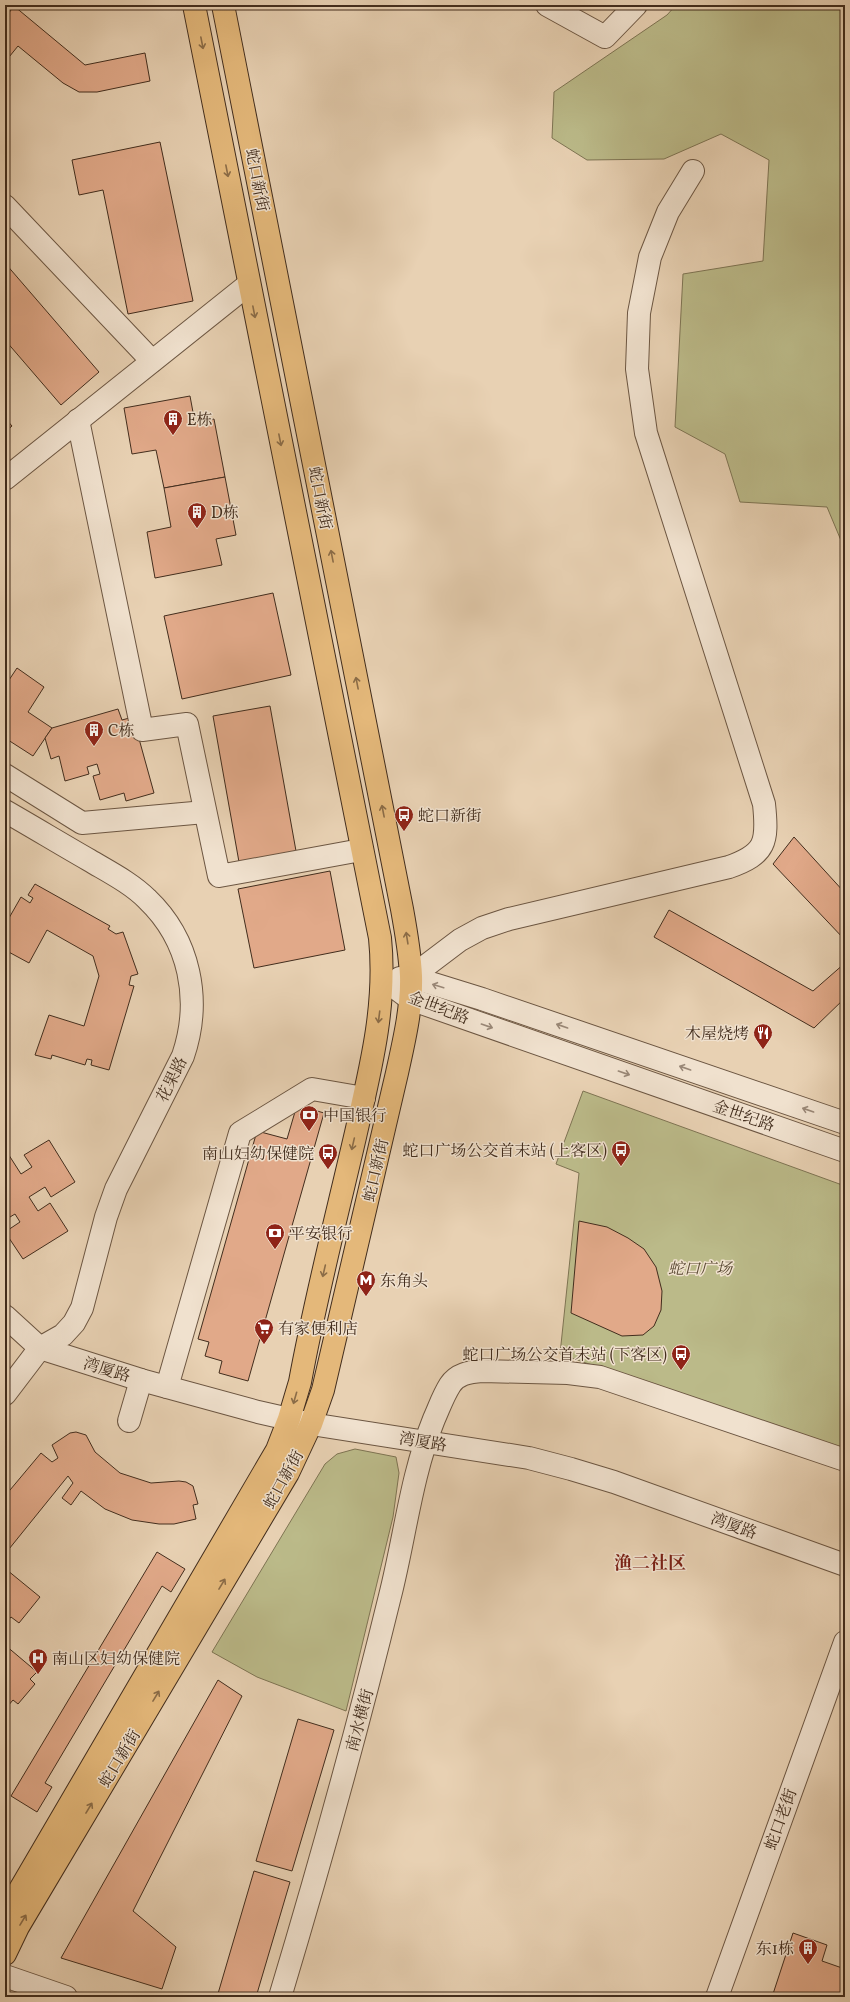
<svg xmlns="http://www.w3.org/2000/svg" width="850" height="2002" viewBox="0 0 850 2002" font-family="Vollkorn,'Noto Serif SC',serif">
	<style>
		.green { fill: #bbba89; stroke: #7e7453 }
		.building { fill: #e1a989; stroke: #422d1d }
		.lines { fill: none; stroke-linecap: round; stroke-linejoin: round }
		.minor-casing { stroke: #6c5642; stroke-width: 24 }
		.major-casing { stroke: #422d1d; stroke-width: 24 }
		.minor { stroke: #f0e1ce; stroke-width: 22 }
		.major { stroke: #e4b87a; stroke-width: 22 }
		.oneway { stroke: #8b6c47 }
		.oneway2 { stroke: #998776 }
		.labels { text-anchor: middle; stroke-width: 3; stroke-linejoin: round; paint-order: stroke }
		.street-label { font-size: 16px; fill: #422d1d; stroke: #f0e1ce }
		.poi-label { font-size: 16px; fill: #422d1d; stroke: #f0e1ce; text-anchor: start }
		.park-label { font-size: 16px; font-style: italic; fill: #5a4933; stroke: #f0e1ce }
		.quarter-label { font-size: 18px; font-weight: bold; fill: #7a1f14; stroke: #f0e1ce }
	</style>
	<rect width="100%" height="100%" fill="#e8d1b3"/>
	<filter id="stains"><feTurbulence type="fractalNoise" baseFrequency=".005" numOctaves="4"/><feColorMatrix values="0 0 0 0 .2 0 0 0 0 .09 0 0 0 0 .02 0 0 0 .5 -.17"/></filter>
	<radialGradient id="worn" r=".72"><stop offset=".6" stop-color="#630" stop-opacity="0"/><stop offset="1" stop-color="#630" stop-opacity=".3"/></radialGradient>
	<g class="green">
		<path d="M676 5H845V550L827 507 740 502 725 454 675 427 683 274 763 261 769 160 721 134 664 159 587 160 552 138 554 92 667 15Z"/>
		<path d="M583 1091 845 1186V1452L560 1354 579 1173 556 1164Z"/>
		<path d="M355 1449 396 1457 399 1473 393 1517 346 1711 257 1677 212 1652 325 1464 337 1454Z"/>
	</g>
	<g class="building">
		<path d="M14 6 85 65 145 53 150 81 97 92H79L63 83 18 46 5 62V18Z"/>
		<path d="M160 142 193 301 128 314 103 190 79 195 72 160Z"/>
		<path d="M5 263 99 372 61 405 5 340Z"/>
		<path d="M190 396 195 423 214 419 225 477 164 488 156 450 132 454 124 408Z"/>
		<path d="M5 418 12 426 5 432 9 436 5 439Z"/>
		<path d="M225 477 236 535 216 539 222 565 155 578 147 532 171 527 164 488Z"/>
		<path d="M273 593 291 675 182 699 164 616Z"/>
		<path d="M17 668 44 687 28 712 52 728 33 756 5 738V686Z"/>
		<path d="M270 706 296 851 239 862 213 716Z"/>
		<path d="M118 709 122 720 133 717 154 793 126 801 124 793 100 800 93 776 100 774 97 764 87 767 89 774 65 781 59 756 51 759 45 738 52 728Z"/>
		<path d="M794 837 845 893V940L773 864Z"/>
		<path d="M330 871 345 950 254 968 238 889Z"/>
		<path d="M35 884 110 926 108 929 116 934 123 932 138 974 131 976 129 985 134 986 109 1070 91 1065 92 1060 87 1059 85 1065 52 1055 51 1059 35 1055 49 1015 84 1026 99 976 93 956 47 930 29 963 5 950V925L21 897 30 903 33 898 28 895Z"/>
		<path d="M669 910 813 991 845 963V998L814 1028 654 937Z"/>
		<path d="M297 1105 324 1113 248 1381 219 1373 222 1361 205 1356 209 1342 198 1339 257 1131 287 1139Z"/>
		<path d="M49 1140 75 1182 51 1197 45 1187 29 1197 38 1211 50 1203 68 1231 23 1259 5 1232 20 1222 15 1214 5 1220V1149L21 1174 32 1167 24 1155Z"/>
		<path d="M579 1221 607 1227 628 1238 644 1249 656 1267 662 1291 661 1310 654 1326 643 1335 622 1336 571 1313Z"/>
		<path d="M76 1432 86 1435 95 1452 120 1473 151 1483 179 1481 186 1482 193 1486 198 1504 193 1505 196 1519 174 1524H159L132 1520 105 1509 81 1491 71 1505 62 1498 73 1483 68 1476 5 1554V1496L41 1453 52 1462 58 1458 52 1445 70 1433Z"/>
		<path d="M157 1552 185 1569 171 1592 162 1586 45 1783 52 1787 37 1812 11 1796Z"/>
		<path d="M7 1570 40 1597 19 1623 11 1617 5 1624V1572Z"/>
		<path d="M5 1645 37 1672 30 1679 35 1684 18 1704 13 1700 7 1707 5 1706Z"/>
		<path d="M218 1680 242 1696 133 1911 176 1947 162 1989 61 1958Z"/>
		<path d="M298 1719 334 1730 292 1871 256 1861Z"/>
		<path d="M254 1871 290 1882 256 1997H217Z"/>
		<path d="M793 1933 827 1945 822 1961 845 1969V1997H772Z"/>
	</g>
	<g class="lines">
		<g class="minor-casing">
			<g id="minor">
				<path d="M547 5 605 37 636 5"/>
				<path d="M5 206 152 361"/>
				<path d="M78 420 142 730 187 724 219 876 361 850"/>
				<path d="M5 479 249 284"/>
				<path d="M5 775 82 823 205 812"/>
				<path d="M5 811C33 827 61 844 89 860 109 872 131 883 147 899 190 940 202 1000 183 1056L116 1189 106 1217 82 1308 74 1323 63 1335 40 1348 5 1394"/>
				<path d="M411 977 460 940 482 928 509 919 729 867C766 854 768 842 764 804L646 433 637 369 639 313 650 257 668 212 693 171"/>
				<path d="M382 978 410 999 845 1151"/>
				<path d="M400 978 411 977 482 999 845 1123"/>
				<path d="M5 1316 40 1348 141 1380 258 1412 311 1424 529 1458 571 1469 614 1482 845 1565"/>
				<path d="M167 1387 240 1133 312 1089 364 1098"/>
				<path d="M129 1421 141 1380"/>
				<path d="M5 1976 66 1997"/>
				<path d="M280 1997C320 1864 357 1731 390 1596 405 1537 411 1476 434 1419 439 1408 443 1396 450 1385 457 1374 469 1372 482 1371L568 1373 600 1377 845 1460"/>
				<path d="M717 1997 845 1642"/>
			</g>
		</g>
		<g class="major-casing">
			<g id="major">
				<path d="M5 1915 277 1450 289 1419 300 1382C315 1300 336 1219 355 1137 370 1071 387 1006 380 938L194 5"/>
				<path d="M5 1954 18 1927 288 1473 311 1424 323 1390 397 1073C404 1041 412 1008 411 976 410 953 406 931 402 909L223 5"/>
			</g>
		</g>
		<use href="#minor" class="minor"/>
		<use href="#major" class="major"/>
	</g>
	<defs><path id="oneway-shaft" d="M-6 0H5M1.5-3L5.5 0L1.5 3" fill="none" stroke-width="1.6" stroke-linecap="round" stroke-linejoin="round"/></defs>
	<g class="oneway">
		<use href="#oneway-shaft" transform="translate(202 43) rotate(79)"/>
		<use href="#oneway-shaft" transform="translate(227 171) rotate(79)"/>
		<use href="#oneway-shaft" transform="translate(254 312) rotate(79)"/>
		<use href="#oneway-shaft" transform="translate(280 440) rotate(79)"/>
		<use href="#oneway-shaft" transform="translate(332 556) rotate(-101)"/>
		<use href="#oneway-shaft" transform="translate(357 683) rotate(-101)"/>
		<use href="#oneway-shaft" transform="translate(383 811) rotate(-101)"/>
		<use href="#oneway-shaft" transform="translate(407 938) rotate(-99)"/>
		<use href="#oneway-shaft" transform="translate(379 1017) rotate(97)"/>
		<use href="#oneway-shaft" transform="translate(353 1144) rotate(103)"/>
		<use href="#oneway-shaft" transform="translate(324 1271) rotate(103)"/>
		<use href="#oneway-shaft" transform="translate(295 1398) rotate(106)"/>
		<use href="#oneway-shaft" transform="translate(222 1584) rotate(-59)"/>
		<use href="#oneway-shaft" transform="translate(156 1696) rotate(-59)"/>
		<use href="#oneway-shaft" transform="translate(89 1808) rotate(-59)"/>
		<use href="#oneway-shaft" transform="translate(23 1920) rotate(-59)"/>
	</g>
	<g class="oneway2">
		<use href="#oneway-shaft" transform="translate(438 986) rotate(-163)"/>
		<use href="#oneway-shaft" transform="translate(487 1026) rotate(19)"/>
		<use href="#oneway-shaft" transform="translate(562 1026) rotate(-161)"/>
		<use href="#oneway-shaft" transform="translate(685 1068) rotate(-161)"/>
		<use href="#oneway-shaft" transform="translate(624 1073) rotate(19)"/>
		<use href="#oneway-shaft" transform="translate(808 1110) rotate(-161)"/>
	</g>
	<defs>
		<g id="building-pin" transform="scale(1)"><path d="M0 17L-7.5 6A9.5 9.5 0 1 1 7.5 6Z" fill="#8f2418" stroke="#f0e1ce"/><path d="M-4-6H4V6H1V3H-1V6H-4ZM-2.5-4.3h1.7v1.8h-1.7ZM.8-4.3h1.7v1.8H.8ZM-2.5-1h1.7V.8h-1.7ZM.8-1h1.7V.8H.8Z" fill="#fff"/></g>
		<g id="bus-pin" transform="scale(1)"><path d="M0 17L-7.5 6A9.5 9.5 0 1 1 7.5 6Z" fill="#8f2418" stroke="#f0e1ce"/><path d="M-5-6H5V4H4V6H2V4H-2V6H-4V4H-5ZM-3.5-4V0h7V-4ZM-3.5 1.2v1.5H-2V1.2ZM2 1.2v1.5H3.5V1.2Z" fill="#fff"/></g>
		<g id="restaurant-pin" transform="scale(1)"><path d="M0 17L-7.5 6A9.5 9.5 0 1 1 7.5 6Z" fill="#8f2418" stroke="#f0e1ce"/><path d="M-5-6h1v4h1v-4h1v4h1v-4h1v5L-1.5 .5V6h-2V.5L-5-1ZM5-6V6H3V1.5H1.5Q1.5-4 5-6Z" fill="#fff"/></g>
		<g id="bank-pin" transform="scale(1)"><path d="M0 17L-7.5 6A9.5 9.5 0 1 1 7.5 6Z" fill="#8f2418" stroke="#f0e1ce"/><path d="M-6-4H6V4H-6ZM0-2.3a2.3 2.3 0 1 0 0 4.6a2.3 2.3 0 1 0 0-4.6Z" fill="#fff"/></g>
		<g id="metro-pin" transform="scale(1)"><path d="M0 17L-7.5 6A9.5 9.5 0 1 1 7.5 6Z" fill="#8f2418" stroke="#f0e1ce"/><path d="M-5.5 5V-5H-3L0 0L3-5H5.5V5H3V-.5L0 4L-3-.5V5Z" fill="#fff"/></g>
		<g id="supermarket-pin" transform="scale(1)"><path d="M0 17L-7.5 6A9.5 9.5 0 1 1 7.5 6Z" fill="#8f2418" stroke="#f0e1ce"/><path d="M-6-5.5h2.5l.6 2H6L4.5 2H-2.5L-4.4-4H-6ZM-1.5 3.2a1.3 1.3 0 1 0 .1 0ZM3 3.2a1.3 1.3 0 1 0 .1 0Z" fill="#fff"/></g>
		<g id="hospital-pin" transform="scale(1)"><path d="M0 17L-7.5 6A9.5 9.5 0 1 1 7.5 6Z" fill="#8f2418" stroke="#f0e1ce"/><path d="M-5-5h3v3.5h4V-5h3V5h-3V1.5h-4V5h-3Z" fill="#fff"/></g>
	</defs>
	<g fill-rule="evenodd">
		<use href="#building-pin" x="173" y="419"/>
		<use href="#building-pin" x="197" y="512"/>
		<use href="#building-pin" x="94" y="730"/>
		<use href="#bus-pin" x="404" y="815"/>
		<use href="#restaurant-pin" x="763" y="1033"/>
		<use href="#bank-pin" x="309" y="1115"/>
		<use href="#bus-pin" x="621" y="1150"/>
		<use href="#bus-pin" x="328" y="1153"/>
		<use href="#bank-pin" x="275" y="1233"/>
		<use href="#metro-pin" x="366" y="1280"/>
		<use href="#supermarket-pin" x="264" y="1328"/>
		<use href="#bus-pin" x="681" y="1354"/>
		<use href="#hospital-pin" x="38" y="1658"/>
		<use href="#building-pin" x="808" y="1948"/>
	</g>
	<g class="labels">
		<g class="street-label">
			<text transform="translate(258 180) rotate(79)" y="6">蛇口新街</text>
			<text transform="translate(321 498) rotate(79)" y="6">蛇口新街</text>
			<text transform="translate(439 1007) rotate(21)" y="6">金世纪路</text>
			<text transform="translate(171 1079) rotate(-64)" y="6">花果路</text>
			<text transform="translate(744 1115) rotate(19)" y="6">金世纪路</text>
			<text transform="translate(375 1170) rotate(-77)" y="6">蛇口新街</text>
			<text transform="translate(107 1369) rotate(17)" y="6">湾厦路</text>
			<text transform="translate(423 1441) rotate(9)" y="6">湾厦路</text>
			<text transform="translate(283 1479) rotate(-61)" y="6">蛇口新街</text>
			<text transform="translate(734 1525) rotate(20)" y="6">湾厦路</text>
			<text transform="translate(359 1720) rotate(-75)" y="6">南水横街</text>
			<text transform="translate(119 1758) rotate(-59)" y="6">蛇口新街</text>
			<text transform="translate(780 1819) rotate(-70)" y="6">蛇口老街</text>
		</g>
		<g class="poi-label">
			<text x="187" y="425">E栋</text>
			<text x="211" y="518">D栋</text>
			<text x="108" y="736">C栋</text>
			<text x="418" y="821">蛇口新街</text>
			<text x="749" y="1039" text-anchor="end">木屋烧烤</text>
			<text x="323" y="1121">中国银行</text>
			<text x="607" y="1156" text-anchor="end">蛇口广场公交首末站 (上客区)</text>
			<text x="314" y="1159" text-anchor="end">南山妇幼保健院</text>
			<text x="289" y="1239">平安银行</text>
			<text x="380" y="1286">东角头</text>
			<text x="278" y="1334">有家便利店</text>
			<text x="667" y="1360" text-anchor="end">蛇口广场公交首末站 (下客区)</text>
			<text x="52" y="1664">南山区妇幼保健院</text>
			<text x="794" y="1954" text-anchor="end">东1栋</text>
		</g>
		<g class="park-label">
			<text x="700" y="1274">蛇口广场</text>
		</g>
		<g class="quarter-label">
			<text x="650" y="1569">渔二社区</text>
		</g>
	</g>
	<rect width="850" height="2002" fill="none" stroke="#e8d1b3" stroke-width="20"/>
	<rect x="6" y="6" width="838" height="1990" fill="none" stroke="#422d1d" stroke-width="2"/>
	<rect x="10" y="10" width="830" height="1982" fill="none" stroke="#422d1d"/>
	<rect width="100%" height="100%" filter="url(#stains)"/>
	<rect width="100%" height="100%" fill="url(#worn)"/>
</svg>
